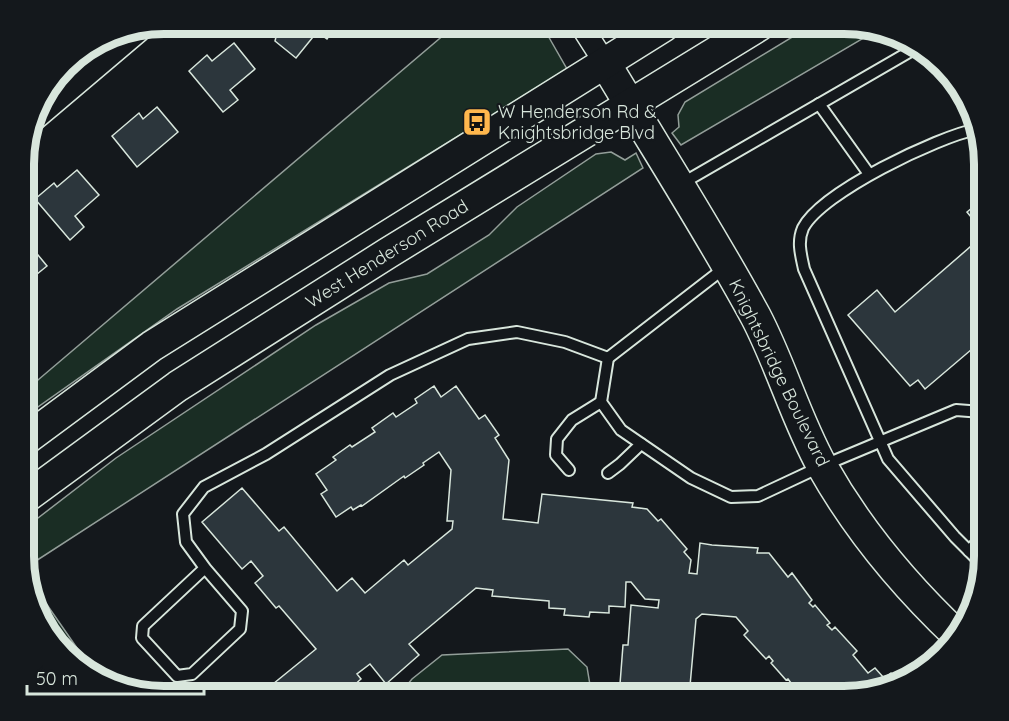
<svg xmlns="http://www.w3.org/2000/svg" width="1009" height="721" viewBox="0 0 1009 721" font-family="Quicksand,sans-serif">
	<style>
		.green { fill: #1a2d24; stroke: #939e99; stroke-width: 1.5 }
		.building { fill: #2c363c; stroke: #d8e6dc; stroke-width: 1.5 }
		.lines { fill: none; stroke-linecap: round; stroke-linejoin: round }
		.lane-casing { stroke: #d8e6dc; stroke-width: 14 }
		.street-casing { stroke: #d8e6dc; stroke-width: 24 }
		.secondary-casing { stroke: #d8e6dc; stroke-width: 33 }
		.lane { stroke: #14181c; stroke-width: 10 }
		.street { stroke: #14181c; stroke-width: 21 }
		.secondary { stroke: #14181c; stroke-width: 30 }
		.labels { text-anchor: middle; stroke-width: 4.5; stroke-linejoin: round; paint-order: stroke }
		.poi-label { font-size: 18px; fill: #d8e6dc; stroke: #14181c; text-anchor: start }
		.street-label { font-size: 18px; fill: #d8e6dc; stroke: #14181c }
		.rim { fill: none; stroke: #d8e6dc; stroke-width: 8 }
	</style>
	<rect width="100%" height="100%" fill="#14181c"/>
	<g class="green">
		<path d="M853 24 874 32 681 145 672 133 679 127 678 115 685 102 812 25Z"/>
		<path d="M543 27 567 69 177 309 25 416V391L452 28Z"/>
		<path d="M611 152 625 160 636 153 643 168 25 568V528L116 458 316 325 389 283 427 274 489 235 517 207 596 154Z"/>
		<path d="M25 573 95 674 79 668 43 626Z"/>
		<path d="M568 649 587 667 592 697H397L412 679 442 655Z"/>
	</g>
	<g class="building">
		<path d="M334 29 327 39 317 32 296 58 275 41 276 37 270 32 271 30Z"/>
		<path d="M234 43 255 69 230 90 238 100 223 112 189 71 207 55 212 61Z"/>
		<path d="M157 107 178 132 137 167 112 136 139 113 143 119Z"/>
		<path d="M77 170 99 195 75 216 84 227 70 240 35 199 54 183 57 187Z"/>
		<path d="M985 197V234L967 212Z"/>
		<path d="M985 234V338L925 389 918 380 910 386 848 315 877 290 895 312Z"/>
		<path d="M29 244 47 266 31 279 37 285 25 295V246Z"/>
		<path d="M434 386 441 397 456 386 479 419 485 415 499 435 495 438 509 460 503 519 538 523 542 494 633 503 632 507 647 509 658 521 661 519 687 549 684 552 691 560 689 573 697 574 700 543 712 545 758 548 757 553H769L788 577 792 573 812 600 809 603 813 607 815 605 830 623 827 625 832 630 835 627 857 651 853 655 868 673 875 668 884 678 891 673 900 684 844 697H797L788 686 791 683 788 679 786 680 771 663 773 661 769 656 766 659 744 635 748 631 736 617 702 614 696 619 689 697H619L623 645H628L631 605 658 608 659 600 645 599 631 582H626L625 607 609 606V613L590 612 589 617 564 615 565 609 549 608V601L492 596 493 590 476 588 409 644 419 655 386 684 370 664 357 674 361 679 341 697H257L316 649 279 606 276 608 255 583 263 576 251 561 242 569 202 522 242 488 279 531 284 527 337 591 352 578 365 593 404 560 408 565 452 529 453 521H447L451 470 439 452 423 463 424 465 405 478 404 476 362 506 361 505 353 510 351 507 336 517 321 494 327 490 316 474 336 460 333 457 350 445 352 447 375 432 372 428 393 413 396 417 417 403 415 399Z"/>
	</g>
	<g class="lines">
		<g class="lane-casing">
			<g id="lane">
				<path d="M819 104 869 174"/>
				<path d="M977 129C937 137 822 192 803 228 797 242 801 255 804 269L888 459 955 537 984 566"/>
				<path d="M681 184 916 48"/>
				<path d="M608 358 601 402 621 430 691 478 731 497 758 496 822 466 956 410 982 412 985 415"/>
				<path d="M569 470 556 455 557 439 572 420 601 402"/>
				<path d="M608 473 620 464 641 444"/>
				<path d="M969 551 985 534"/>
				<path d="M205 568 242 611 240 629 192 674 177 676 142 638 143 626 205 568 186 542 183 514 204 487 266 454 390 375 468 339 517 332 565 342 608 358 727 266"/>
			</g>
		</g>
		<g class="street-casing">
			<g id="street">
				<path d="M582 27 605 63"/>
				<path d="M34 120 139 31"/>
			</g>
		</g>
		<g class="secondary-casing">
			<g id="secondary">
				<path d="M605 63C655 147 709 230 756 317 781 365 796 419 822 466 858 530 905 586 958 636"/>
				<path d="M25 440 152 346 664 26"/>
				<path d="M25 498 178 386 388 253 760 25"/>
			</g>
		</g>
		<use href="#lane" class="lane"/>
		<use href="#street" class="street"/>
		<use href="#secondary" class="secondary"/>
	</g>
	<defs>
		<g id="bus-square" transform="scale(1.5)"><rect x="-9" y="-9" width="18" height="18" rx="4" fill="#ffb74d" stroke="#14181c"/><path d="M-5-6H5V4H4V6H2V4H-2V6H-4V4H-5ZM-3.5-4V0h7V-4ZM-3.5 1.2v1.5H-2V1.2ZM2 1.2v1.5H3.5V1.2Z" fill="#111"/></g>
	</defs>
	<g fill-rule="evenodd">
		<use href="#bus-square" x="477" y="122"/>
	</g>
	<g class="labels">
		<g class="poi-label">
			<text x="498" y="118">W Henderson Rd &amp;<tspan x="498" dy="21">Knightsbridge Blvd</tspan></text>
		</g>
		<g class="street-label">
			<text transform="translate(387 254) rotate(-32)" y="6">West Henderson Road</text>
			<text transform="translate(779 373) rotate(64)" y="6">Knightsbridge Boulevard</text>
		</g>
	</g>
	<path d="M0 0H1009V721H0ZM164 34H844A130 130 0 0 1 974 164V556A130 130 0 0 1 844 686H164A130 130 0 0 1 34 556V164A130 130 0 0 1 164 34Z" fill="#14181c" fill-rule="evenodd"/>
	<path class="rim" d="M164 34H844A130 130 0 0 1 974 164V556A130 130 0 0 1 844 686H164A130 130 0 0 1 34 556V164A130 130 0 0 1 164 34Z"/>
	<path d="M27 685v9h177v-9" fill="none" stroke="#d8e6dc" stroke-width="3"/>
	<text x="36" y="685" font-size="18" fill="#d8e6dc" stroke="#14181c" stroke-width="4.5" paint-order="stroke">50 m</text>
</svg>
